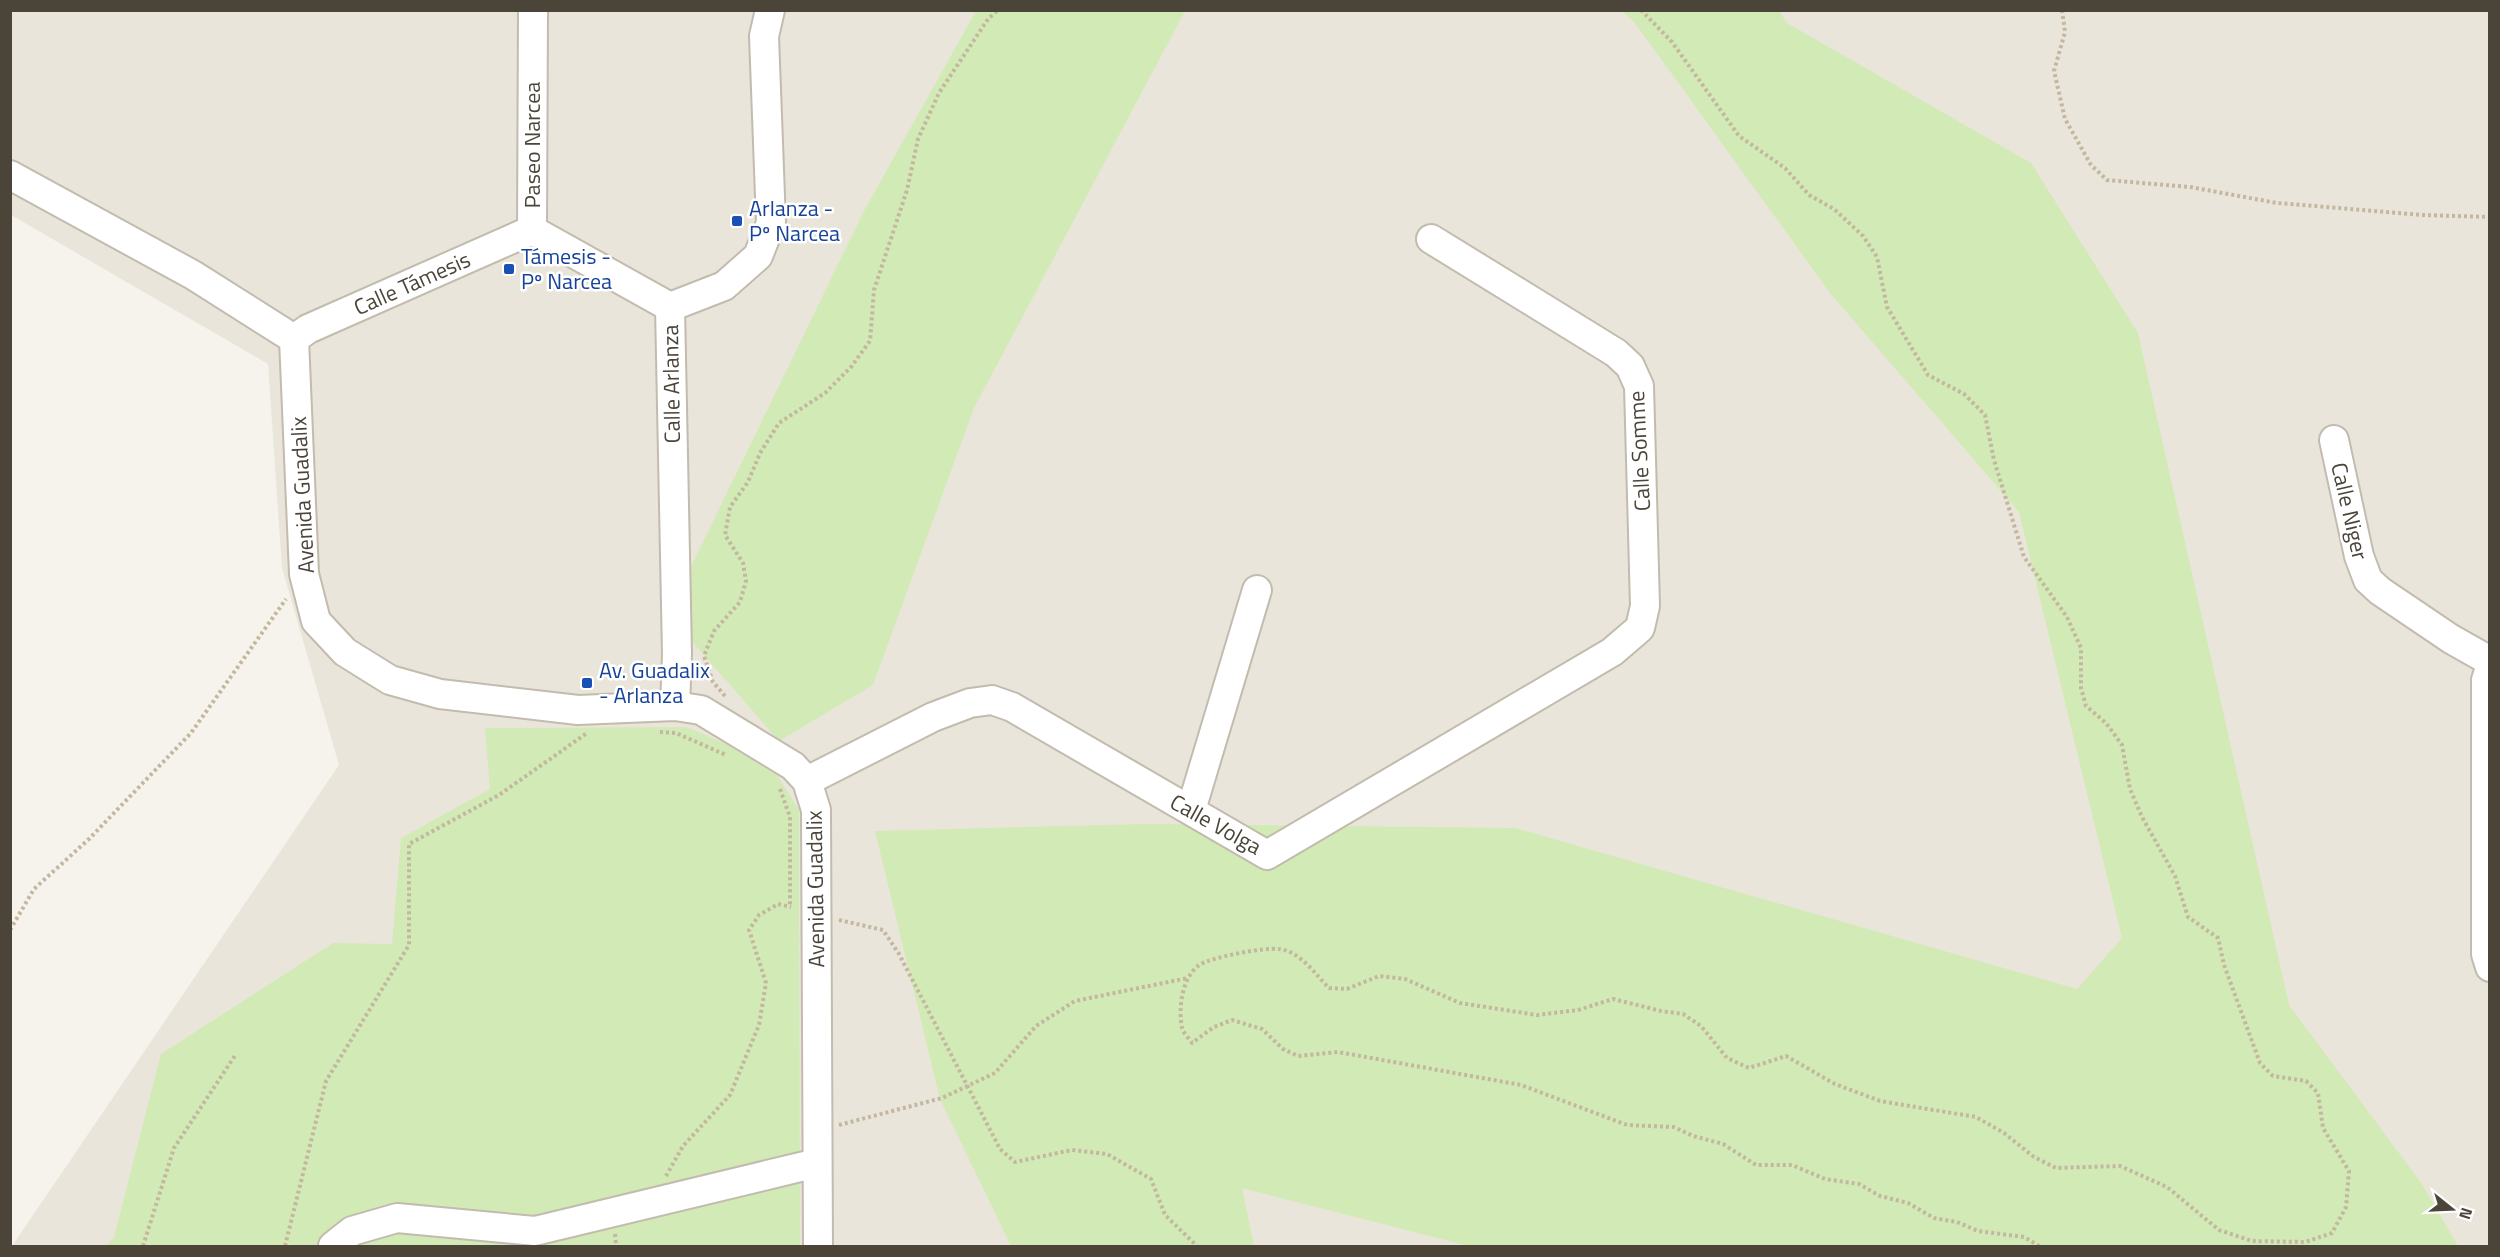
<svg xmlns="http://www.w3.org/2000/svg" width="2500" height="1257" viewBox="0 0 2500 1257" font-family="'Titillium Web',sans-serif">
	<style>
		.residential { fill: #eae5da }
		.green { fill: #d2eab5 }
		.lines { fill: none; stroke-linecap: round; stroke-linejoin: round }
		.minor-casing { stroke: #c2bbae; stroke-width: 32 }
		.path { stroke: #c4b79f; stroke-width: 4; stroke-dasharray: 3 3; stroke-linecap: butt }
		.minor { stroke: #fff; stroke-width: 28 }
		.transit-dot { fill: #1a4fb4; stroke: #fff; stroke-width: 2 }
		.labels { text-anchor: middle; stroke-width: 5; stroke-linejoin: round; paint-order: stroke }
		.street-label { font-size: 22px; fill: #4b4439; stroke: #fff }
		.transit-label { font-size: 22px; fill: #164399; stroke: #fff; text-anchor: start }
	</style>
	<rect width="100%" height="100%" fill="#f6f3ec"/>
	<path class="residential" d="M11 11H2489V1246H12L339 765 282 568 268 364 11 215Z"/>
	<g class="green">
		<path d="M976 11H1185L974 408 873 685 779 741 668 614 865 209Z"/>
		<path d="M1622 11H1779L1787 23 2031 163 2138 333 2289 1005 2422 1184 2458 1246H1469L1242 1188 1254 1246H1011L940 1099 875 831 1147 824 1515 828 2077 989 2122 938 2019 512 1830 293 1635 23Z"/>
		<path d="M686 727 724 743 777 775 799 810 800 1246H106L114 1237 161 1054 333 943 392 944 401 838 490 789 485 728Z"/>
	</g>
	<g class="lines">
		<g class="minor-casing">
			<g id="minor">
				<path d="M10 175 193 275 294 339"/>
				<path d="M532 230 533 10"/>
				<path d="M532 230 670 307"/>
				<path d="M670 307 677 654 675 706"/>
				<path d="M670 307 724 286 758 256 771 223 764 36 770 10"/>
				<path d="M294 339 304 574 316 621 345 652 390 680 440 694 578 710 675 706 701 710 793 766 807 781 816 810 818 1246"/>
				<path d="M294 339 308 329 532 230"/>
				<path d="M2334 440 2359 556 2368 580 2380 591 2451 639 2490 661"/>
				<path d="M2490 668 2486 680V954L2490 967"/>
				<path d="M807 781 933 717 970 703 992 700 1012 707 1267 855 1612 652 1640 628 1645 606 1639 386 1630 366 1616 353 1431 239"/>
				<path d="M1191 810 1257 590"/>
				<path d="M333 1246 352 1231 397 1218 535 1231 817 1163"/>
			</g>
		</g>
		<g class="path">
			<path d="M1641 10 1672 42 1739 136 1785 168 1809 195 1834 209 1863 236 1877 257 1887 307 1928 375 1964 394 1985 415 1994 460 2024 557 2067 617 2081 648V688L2086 706 2106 723 2122 745 2130 789 2142 817 2175 876 2188 917 2218 938 2224 965 2260 1063 2273 1076 2306 1081 2318 1093 2323 1128 2349 1171 2346 1207 2332 1233 2305 1242 2252 1241 2219 1230 2167 1187 2120 1166 2056 1168 2034 1157 2004 1133 1976 1117 1880 1101 1835 1084 1786 1056 1749 1068 1727 1058 1701 1026 1683 1014 1661 1011 1613 999 1578 1010 1537 1015 1460 1003 1405 979 1379 976 1347 989 1329 988C1316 975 1300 951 1279 949 1264 947 1214 957 1201 964 1182 975 1178 1008 1182 1028 1183 1033 1189 1038 1192 1043L1214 1027 1232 1020 1262 1029 1283 1049 1298 1056 1338 1052 1521 1085 1627 1125 1674 1127 1693 1136 1723 1144 1756 1165H1792L1825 1179 1859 1184 1880 1196 1908 1203 1934 1218 1957 1222 1978 1231 2024 1237 2039 1246"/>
			<path d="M2062 10 2065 32 2054 71 2065 119 2091 165 2107 180 2190 187 2277 203 2423 215 2490 217"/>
			<path d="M725 696 713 682 704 656 714 631 740 602 746 581 743 563 725 535 730 507 748 482 760 453 779 423 825 393 851 367 870 341 874 290 907 190 918 139 939 93 988 19 998 10"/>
			<path d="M660 732 676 733 726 755"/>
			<path d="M780 789 790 817V907"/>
			<path d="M839 920 883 930 899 954 1000 1149 1015 1162 1072 1150 1107 1154 1151 1179 1165 1215 1197 1246"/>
			<path d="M10 930 34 889 89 839 191 733 286 599"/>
			<path d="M839 1125 942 1098 995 1073 1036 1026 1075 1001 1188 978"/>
			<path d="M666 1176 683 1146 730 1095 759 1025 766 983 749 930 759 915 778 904 791 907"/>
			<path d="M615 1234 616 1246"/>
			<path d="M143 1246 174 1148 236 1054"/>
			<path d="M285 1246 326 1081 409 945V844L499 795 587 733"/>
		</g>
		<use href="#minor" class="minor"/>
	</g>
	<g class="transit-dot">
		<rect x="731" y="215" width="12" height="12" rx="3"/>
		<rect x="503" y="263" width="12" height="12" rx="3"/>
		<rect x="581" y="677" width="12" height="12" rx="3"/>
	</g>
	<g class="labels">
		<g class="street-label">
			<text transform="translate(532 145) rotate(-90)" y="8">Paseo Narcea</text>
			<text transform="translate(412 283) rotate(-24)" y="8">Calle Támesis</text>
			<text transform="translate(671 384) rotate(-91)" y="8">Calle Arlanza</text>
			<text transform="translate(1639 451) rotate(-93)" y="8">Calle Somme</text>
			<text transform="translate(302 495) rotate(-93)" y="8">Avenida Guadalix</text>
			<text transform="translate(2350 511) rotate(77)" y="8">Calle Niger</text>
			<text transform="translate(1216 824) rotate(29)" y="8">Calle Volga</text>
			<text transform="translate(815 889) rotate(-91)" y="8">Avenida Guadalix</text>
		</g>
		<g class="transit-label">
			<text x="749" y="216">Arlanza -<tspan x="749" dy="25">Pº Narcea</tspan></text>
			<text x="521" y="264">Támesis -<tspan x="521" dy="25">Pº Narcea</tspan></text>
			<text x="599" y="678">Av. Guadalix<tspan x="599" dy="25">- Arlanza</tspan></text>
		</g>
	</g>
	<rect width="2500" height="1257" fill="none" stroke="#4b4439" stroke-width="24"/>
	<g transform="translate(2452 1209) rotate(108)" stroke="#ffffff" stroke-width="4.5" paint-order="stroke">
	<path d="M0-4.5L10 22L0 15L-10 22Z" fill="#4b4439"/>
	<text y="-9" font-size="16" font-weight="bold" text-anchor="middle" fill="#4b4439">N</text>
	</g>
</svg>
